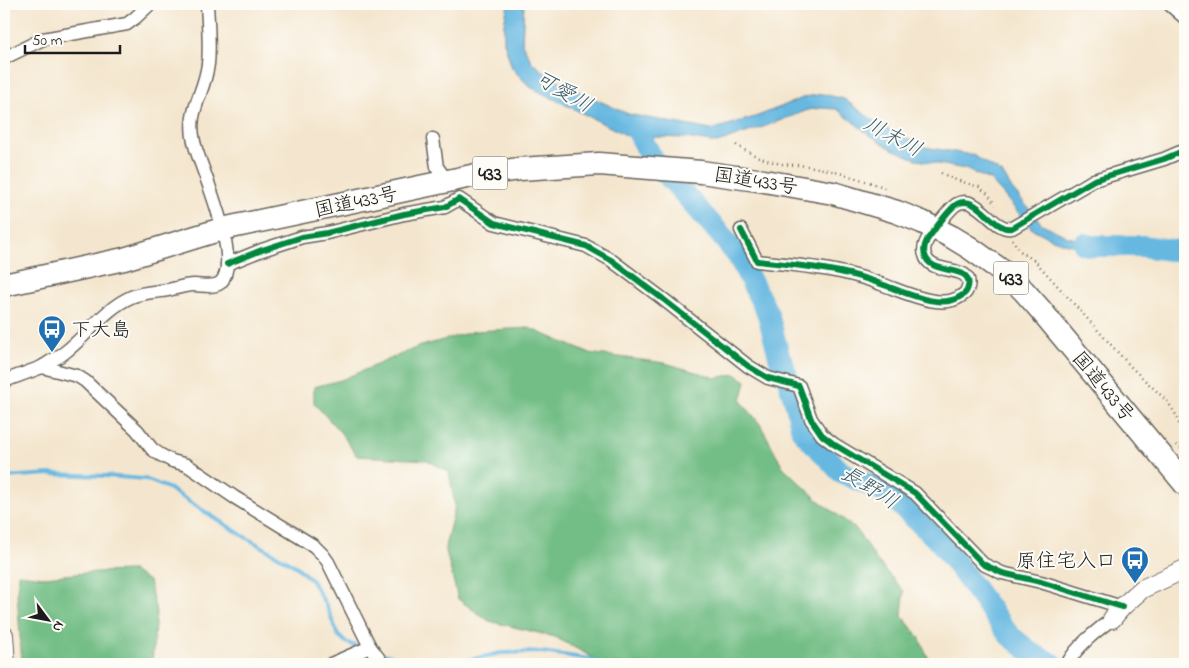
<svg xmlns="http://www.w3.org/2000/svg" width="1189" height="668" viewBox="0 0 1189 668" font-family="'Indie Flower','Klee One',sans-serif">
	<style>
		.forest { fill: #73be86; stroke: #486d51 }
		.water { fill: #66b8e1; stroke: #416a7e }
		.lines { fill: none; stroke-linecap: round; stroke-linejoin: round }
		.stream { stroke: #66b8e1; stroke-width: 4 }
		.river { stroke: #66b8e1; stroke-width: 22 }
		.street-casing { stroke: #68635a; stroke-width: 15 }
		.secondary-casing { stroke: #68635a; stroke-width: 20 }
		.highway-casing { stroke: #68635a; stroke-width: 25 }
		.path { stroke: #68635a; stroke-width: 2.5; stroke-dasharray: 1 4; stroke-linecap: butt }
		.street { stroke: #fff; stroke-width: 12 }
		.secondary { stroke: #fff; stroke-width: 18 }
		.highway { stroke: #fff; stroke-width: 22 }
		.cycleway-casing { stroke: #fdfcf7; stroke-width: 9 }
		.cycleway { stroke: #00873e; stroke-width: 6 }
		.labels { text-anchor: middle; stroke-width: 4; stroke-linejoin: round; paint-order: stroke }
		.shield { fill: #fdfcf7; stroke: #605f5e; stroke-width: 1 }
		.shield-label { font-size: 19px; font-weight: bold; fill: #1c1c1c }
		.street-label { font-size: 20px; fill: #1c1c1c; stroke: #fdfcf7 }
		.poi-label { font-size: 20px; fill: #1c1c1c; stroke: #fdfcf7; text-anchor: start }
		.water-label { font-size: 21px; font-style: italic; fill: #3a5a6b; stroke: #fdfcf7 }
	</style>
	<rect width="100%" height="100%" fill="#fdfcf7"/>
	<filter id="ink" filterUnits="userSpaceOnUse"><feTurbulence type="fractalNoise" baseFrequency=".02" numOctaves="2"/><feDisplacementMap in="SourceGraphic" scale="10" xChannelSelector="R" yChannelSelector="G"/><feConvolveMatrix kernelMatrix="1 2 1 2 8 2 1 2 1" color-interpolation-filters="sRGB"/></filter>
	<filter id="wash" filterUnits="userSpaceOnUse"><feTurbulence type="fractalNoise" baseFrequency=".0096" numOctaves="4" result="noise"/><feDisplacementMap in="SourceGraphic" scale="20" xChannelSelector="R" yChannelSelector="G"/><feGaussianBlur stdDeviation="1.12" result="paint"/><feColorMatrix in="noise" values="0 0 0 0 0 0 0 0 0 0 0 0 0 0 0 0 0 1.4 0 .05"/><feComposite in="paint" operator="in"/></filter>
	<g filter="url(#wash)">
		<rect width="100%" height="100%" fill="#f4e6ce"/>
		<g class="forest">
			<path d="M529 328 588 353 665 363 716 378 735 374 746 381 741 401 760 424 783 467 818 500 856 529 877 561 904 591 902 616 919 637 931 664H610L603 663 555 637 489 621 458 599 445 547 455 506 449 472 427 460 357 456 341 433 314 403V387L341 380 418 347 475 331Z"/>
			<path d="M132 571 149 581 156 612 152 664H22L17 593 18 574 44 577 96 572Z"/>
		</g>
		<path class="water" d="M508 4H524L522 44 532 62 545 73 580 92 628 114 711 130 758 116 805 97 823 94 844 99 878 124 924 147 973 155 1003 174 1012 189 1042 224 1068 237 1093 243 1115 246 1091 249 1067 244 1050 238 1031 228 1002 193 990 180 965 169 918 160 892 149 871 136 837 109 821 108 808 110 763 127 717 143 686 138 628 136 530 87 512 68 504 42V23Z"/>
		<g class="lines">
			<g class="stream">
				<path d="M4 477 50 474 105 476 145 479 168 488 240 534 297 567 312 581 327 607 338 635 346 642 360 648"/>
				<path d="M379 653 394 657 431 664 464 661 501 653 542 652 590 659 603 664"/>
			</g>
			<g class="river">
				<path d="M637 130 652 158 714 227 738 256 768 314 780 360 782 361 795 401 802 431 841 472 890 495 941 543 1009 635 1033 654 1053 664"/>
				<path d="M1084 244 1092 246H1142L1185 252"/>
			</g>
		</g>
	</g>
	<g filter="url(#ink)">
		<g class="lines">
			<g class="street-casing">
				<g id="street">
					<path d="M1169 4 1185 18"/>
					<path d="M4 58 43 39 127 24 135 18 150 4"/>
					<path d="M433 139 437 167 450 185"/>
					<path d="M741 230 757 261C785 264 813 266 840 272 854 275 868 279 881 284 902 291 941 311 961 296 965 294 967 292 968 287 974 263 930 277 925 255 923 250 925 244 927 240 934 231 948 209 957 204 978 193 993 232 1012 228L1094 180 1164 159 1185 150"/>
					<path d="M227 264 262 250 302 237 327 233 404 214 445 207 459 199 494 223 586 246 611 260 663 299 748 366 768 378 799 386 811 419 822 435 835 445 915 493 983 564 1002 573 1041 582 1122 607"/>
					<path d="M42 367C49 362 57 358 64 353 87 336 104 309 131 297 142 292 156 292 168 290 177 288 185 285 194 285 202 285 213 288 220 283 243 262 204 175 196 149 184 112 204 97 208 64 210 45 208 24 207 4"/>
					<path d="M4 381 42 367 77 376 85 381 137 430 152 449 159 454 172 461 187 465 234 497 314 546 323 555 328 562 370 647 383 664"/>
					<path d="M331 664 370 647"/>
					<path d="M1067 664C1078 645 1095 632 1112 619"/>
				</g>
			</g>
			<g class="secondary-casing">
				<g id="secondary">
					<path d="M1112 619 1122 607 1142 589 1185 569"/>
					<path d="M4 635 6 664"/>
				</g>
			</g>
			<g class="highway-casing">
				<path id="highway" d="M4 285 124 259 222 229 481 174 520 169 599 164 701 172 764 181 833 193 897 212 922 222 952 237 970 248 1005 273 1023 290 1039 308 1185 484"/>
			</g>
			<g class="path">
				<path d="M736 145C751 154 765 161 782 164 793 165 803 165 813 167 836 171 859 179 881 186L886 189"/>
				<path d="M941 173 953 179 979 187 989 195 995 205"/>
				<path d="M1012 239 1020 251 1035 261 1132 368 1167 401 1175 413 1183 434 1185 437"/>
				<path d="M1176 445 1185 451"/>
			</g>
			<use href="#street" class="street"/>
			<use href="#secondary" class="secondary"/>
			<use href="#highway" class="highway"/>
			<g class="cycleway-casing">
				<g id="cycleway">
					<path d="M741 230 757 261C785 264 813 266 840 272 854 275 868 279 881 284 902 291 941 311 961 296 965 294 967 292 968 287 974 263 930 277 925 255 923 250 925 244 927 240 934 231 948 209 957 204 978 193 993 232 1012 228L1094 180 1164 159 1185 150"/>
					<path d="M227 264 262 250 302 237 327 233 404 214 445 207 459 199 494 223 586 246 611 260 663 299 748 366 768 378 799 386 811 419 822 435 835 445 915 493 983 564 1002 573 1041 582 1122 607"/>
				</g>
			</g>
			<use href="#cycleway" class="cycleway"/>
		</g>
	</g>
	<defs>
		<g id="bus-pin" transform="scale(1.4375)"><path d="M0 17L-7.5 6A9.5 9.5 0 1 1 7.5 6Z" fill="#1f6fb2" stroke="#fdfcf7"/><path d="M-5-6H5V4H4V6H2V4H-2V6H-4V4H-5ZM-3.5-4V0h7V-4ZM-3.5 1.2v1.5H-2V1.2ZM2 1.2v1.5H3.5V1.2Z" fill="#fff"/></g>
	</defs>
	<g fill-rule="evenodd">
		<use href="#bus-pin" x="52" y="329"/>
		<use href="#bus-pin" x="1135" y="560"/>
	</g>
	<g class="labels">
		<g class="shield">
			<rect x="472.5" y="156.5" width="35" height="33" rx="4"/>
			<rect x="993.5" y="261.5" width="35" height="33" rx="4"/>
		</g>
		<g class="shield-label">
			<text x="490" y="180">433</text>
			<text x="1011" y="285">433</text>
		</g>
		<g class="street-label">
			<text transform="translate(756 180) rotate(9)" y="7">国道433号</text>
			<text transform="translate(356 201) rotate(-12)" y="7">国道433号</text>
			<text transform="translate(1104 386) rotate(50)" y="7">国道433号</text>
		</g>
		<g class="poi-label">
			<text x="71" y="336">下大島</text>
			<text x="1116" y="567" text-anchor="end">原住宅入口</text>
		</g>
		<g class="water-label">
			<text transform="translate(564 91) rotate(30)" y="7">可愛川</text>
			<text transform="translate(893 136) rotate(28)" y="7">川末川</text>
			<text transform="translate(870 487) rotate(32)" y="7">長野川</text>
		</g>
	</g>
	<rect width="1189" height="668" fill="none" stroke="#fdfcf7" stroke-width="20"/>
	<g transform="translate(48 620) rotate(122)" stroke="#fdfcf7" stroke-width="4" paint-order="stroke">
	<path d="M0-4L9 19L0 12L-9 19Z" fill="#1c1c1c"/>
	<text y="-8" font-size="14" font-weight="bold" text-anchor="middle" fill="#1c1c1c">N</text>
	</g>
	<path d="M25 45v8h95v-8" fill="none" stroke="#1c1c1c" stroke-width="2.5"/>
	<text x="32" y="45" font-size="15" fill="#1c1c1c" stroke="#fdfcf7" stroke-width="4" paint-order="stroke">50 m</text>
</svg>
